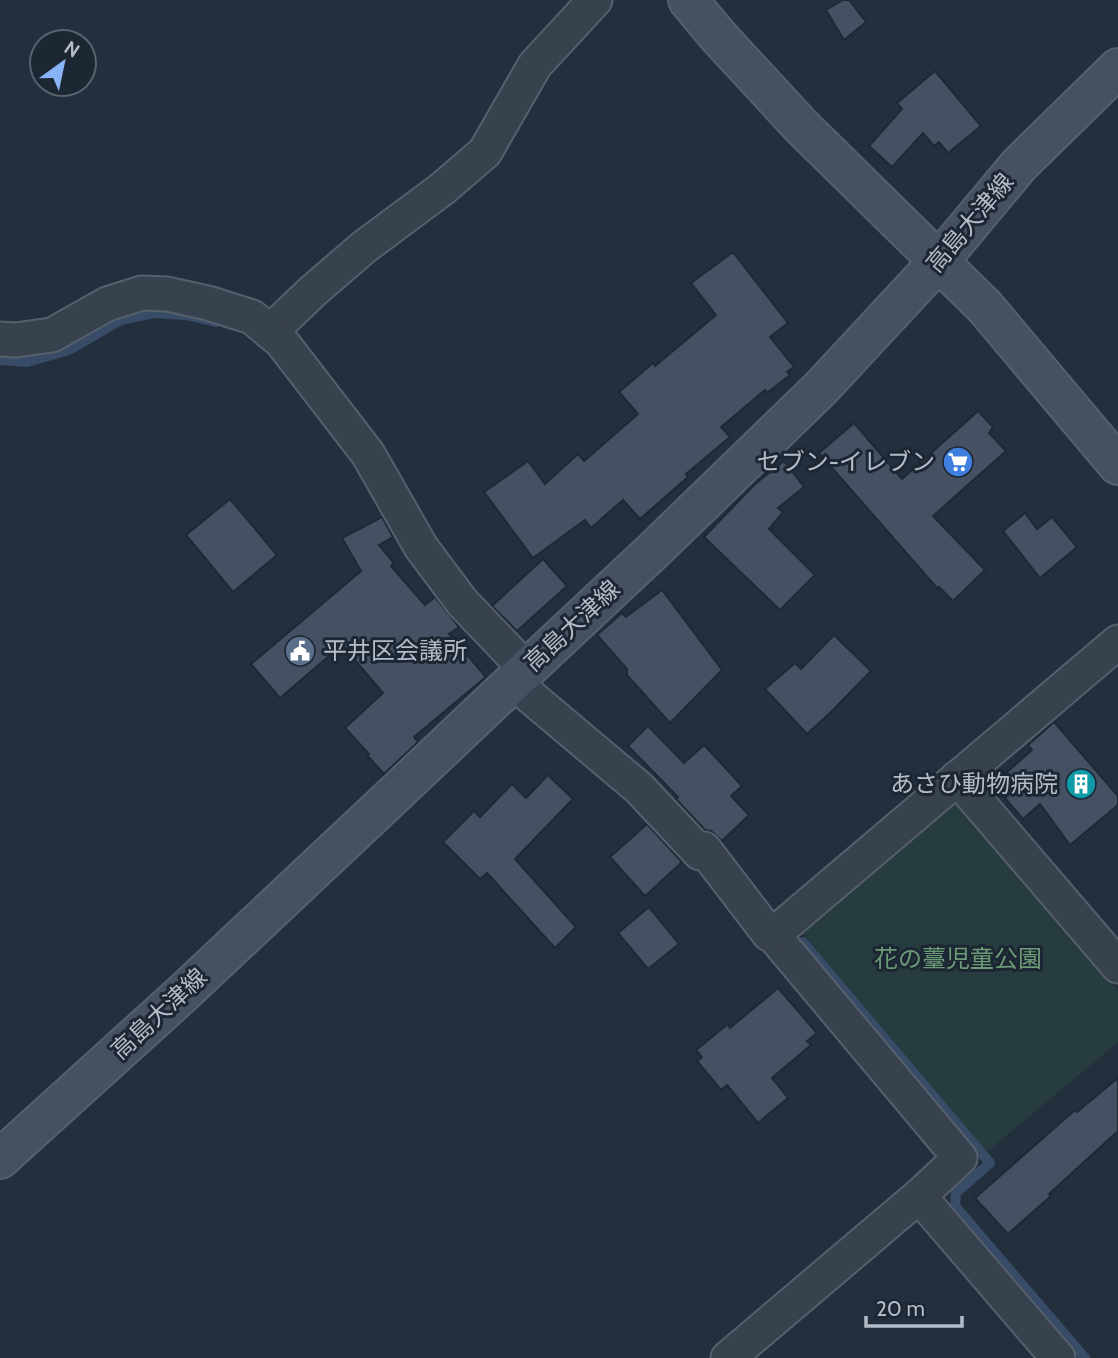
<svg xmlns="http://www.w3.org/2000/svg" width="1118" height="1358" viewBox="0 0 1118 1358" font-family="Cabin,'Noto Sans JP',sans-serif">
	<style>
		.green { fill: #263c3f }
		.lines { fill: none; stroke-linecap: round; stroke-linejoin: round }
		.stream { stroke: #394c67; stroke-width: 10 }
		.building { fill: #455162; stroke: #1f2835; stroke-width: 2 }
		.street-casing { stroke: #565f6c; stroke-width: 37 }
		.secondary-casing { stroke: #565f6c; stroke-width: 42 }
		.street { stroke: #38414e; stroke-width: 33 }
		.secondary { stroke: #465061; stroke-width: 38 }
		.labels { text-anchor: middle; stroke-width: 6; stroke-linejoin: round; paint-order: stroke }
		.street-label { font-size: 24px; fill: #b4bcc9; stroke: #1d2633 }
		.poi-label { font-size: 24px; fill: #b4bcc9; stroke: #1d2633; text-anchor: end }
		.park-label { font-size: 24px; fill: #6b9a76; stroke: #1d2633 }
	</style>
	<rect width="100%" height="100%" fill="#242f3e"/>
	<path class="green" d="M947 804 965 808 1118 990V1042L987 1152 799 929Z"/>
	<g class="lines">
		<g class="stream">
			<path d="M0 360 27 362 69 350 121 320 153 313 186 315 216 322"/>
			<path d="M803 942 990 1163 956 1193 955 1206 1085 1358"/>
		</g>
	</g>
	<g class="building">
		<path d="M843 0H849L866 22 844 40 826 10Z"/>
		<path d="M935 71 981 126 948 153 939 142 934 146 923 133 892 167 869 146 902 109 897 103Z"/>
		<path d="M733 252 788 323 770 337 794 367 787 372 790 375 767 393 765 390 721 427 730 437 686 474 688 477 640 519 623 500 591 528 585 520 533 558 484 492 528 461 545 484 578 454 584 461 638 414 619 392 653 363 655 366 716 315 691 283Z"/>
		<path d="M978 411 993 427 989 433 1006 451 933 516 985 570 953 601 939 587 937 588 819 453 854 423 902 479Z"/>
		<path d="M784 461 804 487 778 508 783 512 769 529 815 575 780 610 704 537 755 484Z"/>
		<path d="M230 499 277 555 233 592 186 535Z"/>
		<path d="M1025 513 1037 529 1052 517 1077 547 1040 578 1003 531Z"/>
		<path d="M382 517 393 537 379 545 394 563 391 566 425 605 435 597 459 627 449 634 486 677 414 737 418 742 384 774 367 755 369 754 345 728 383 693 342 645 280 698 251 664 361 571 342 538Z"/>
		<path d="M543 559 567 586 517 631 492 606Z"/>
		<path d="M662 590 722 670 670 723 627 675V669L597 635 622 613 626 617Z"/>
		<path d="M834 635 871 671 831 712 807 734 765 689 795 663 801 669Z"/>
		<path d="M1054 722 1118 796V805L1070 845 1040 804 1023 819 1005 798 1008 796 996 782 1032 750 1028 745Z"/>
		<path d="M648 726 684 763 704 745 742 786 731 796 749 815 722 841 711 831 705 830 676 799 678 797 628 746Z"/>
		<path d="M548 775 573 799 515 859 576 927 555 948 487 873 480 879 443 842 474 811 480 817 512 784 526 798Z"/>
		<path d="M647 824 682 862 645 896 610 857Z"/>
		<path d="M649 907 679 944 648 969 618 933Z"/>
		<path d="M778 988 817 1033 807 1041 811 1045 772 1078 788 1098 758 1123 727 1085 721 1090 697 1061 702 1057 696 1050 728 1024 730 1028Z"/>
		<path d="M1118 1078V1131L1049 1194 1051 1196 1008 1234 975 1198 1075 1110 1077 1112Z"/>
	</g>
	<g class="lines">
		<g class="street-casing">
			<g id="street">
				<path d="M270 332 313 291 364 247 442 189 485 152 535 65 595 0"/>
				<path d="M0 339 15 340 52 335 107 304 142 293 167 294 208 303 252 317 281 341 368 454 421 547 462 602 526 669"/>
				<path d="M513 682 639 788 700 853 704 849 769 934 773 935 960 1158 919 1196 728 1358"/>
				<path d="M957 778 1118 966"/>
				<path d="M773 935 1118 642"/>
				<path d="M919 1196 1058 1358"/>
			</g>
		</g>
		<g class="secondary-casing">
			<g id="secondary">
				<path d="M688 0 718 36 801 126 985 307 1118 465"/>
				<path d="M0 1159 182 994 381 807 513 682 654 550 820 389 939 261 1019 165 1118 68"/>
			</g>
		</g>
		<use href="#street" class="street"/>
		<use href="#secondary" class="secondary"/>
	</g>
	<defs>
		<g id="supermarket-disc" transform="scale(1.575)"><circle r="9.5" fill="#3f7fe0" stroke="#1d2633"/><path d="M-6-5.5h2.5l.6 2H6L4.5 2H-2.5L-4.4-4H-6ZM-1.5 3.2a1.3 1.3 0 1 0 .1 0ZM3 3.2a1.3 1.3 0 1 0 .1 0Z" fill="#fff"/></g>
		<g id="civic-disc" transform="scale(1.575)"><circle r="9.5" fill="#5c6f8a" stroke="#1d2633"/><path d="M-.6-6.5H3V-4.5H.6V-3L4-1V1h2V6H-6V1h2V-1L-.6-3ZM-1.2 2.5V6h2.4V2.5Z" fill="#fff"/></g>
		<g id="building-disc" transform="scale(1.575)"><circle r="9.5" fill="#0f9aa8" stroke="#1d2633"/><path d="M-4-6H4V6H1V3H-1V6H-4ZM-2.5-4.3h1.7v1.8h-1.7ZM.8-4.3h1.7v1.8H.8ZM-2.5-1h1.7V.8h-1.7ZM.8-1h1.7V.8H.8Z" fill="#fff"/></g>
	</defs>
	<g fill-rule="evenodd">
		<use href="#supermarket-disc" x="958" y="462"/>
		<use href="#civic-disc" x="300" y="651"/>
		<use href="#building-disc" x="1081" y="784"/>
	</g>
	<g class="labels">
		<g class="street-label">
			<text transform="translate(970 223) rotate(-50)" y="8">高島大津線</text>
			<text transform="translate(572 626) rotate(-43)" y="8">高島大津線</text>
			<text transform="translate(159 1014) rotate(-43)" y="8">高島大津線</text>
		</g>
		<g class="poi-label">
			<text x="935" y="470">セブン-イレブン</text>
			<text x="323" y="659" text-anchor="start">平井区会議所</text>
			<text x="1058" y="792">あさひ動物病院</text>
		</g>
		<g class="park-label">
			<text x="958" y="967">花の薹児童公園</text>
		</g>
	</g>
	<g transform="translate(63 63) rotate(33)"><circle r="33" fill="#1d2633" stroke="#59626f" stroke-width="2"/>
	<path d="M0-5L12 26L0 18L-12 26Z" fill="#8ab4f8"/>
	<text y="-10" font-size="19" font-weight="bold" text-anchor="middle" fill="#b4bcc9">N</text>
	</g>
	<path d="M866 1316v10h96v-10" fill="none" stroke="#b4bcc9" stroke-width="3.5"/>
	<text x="876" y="1316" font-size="21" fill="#b4bcc9" stroke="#1d2633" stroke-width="5" paint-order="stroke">20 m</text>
</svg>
